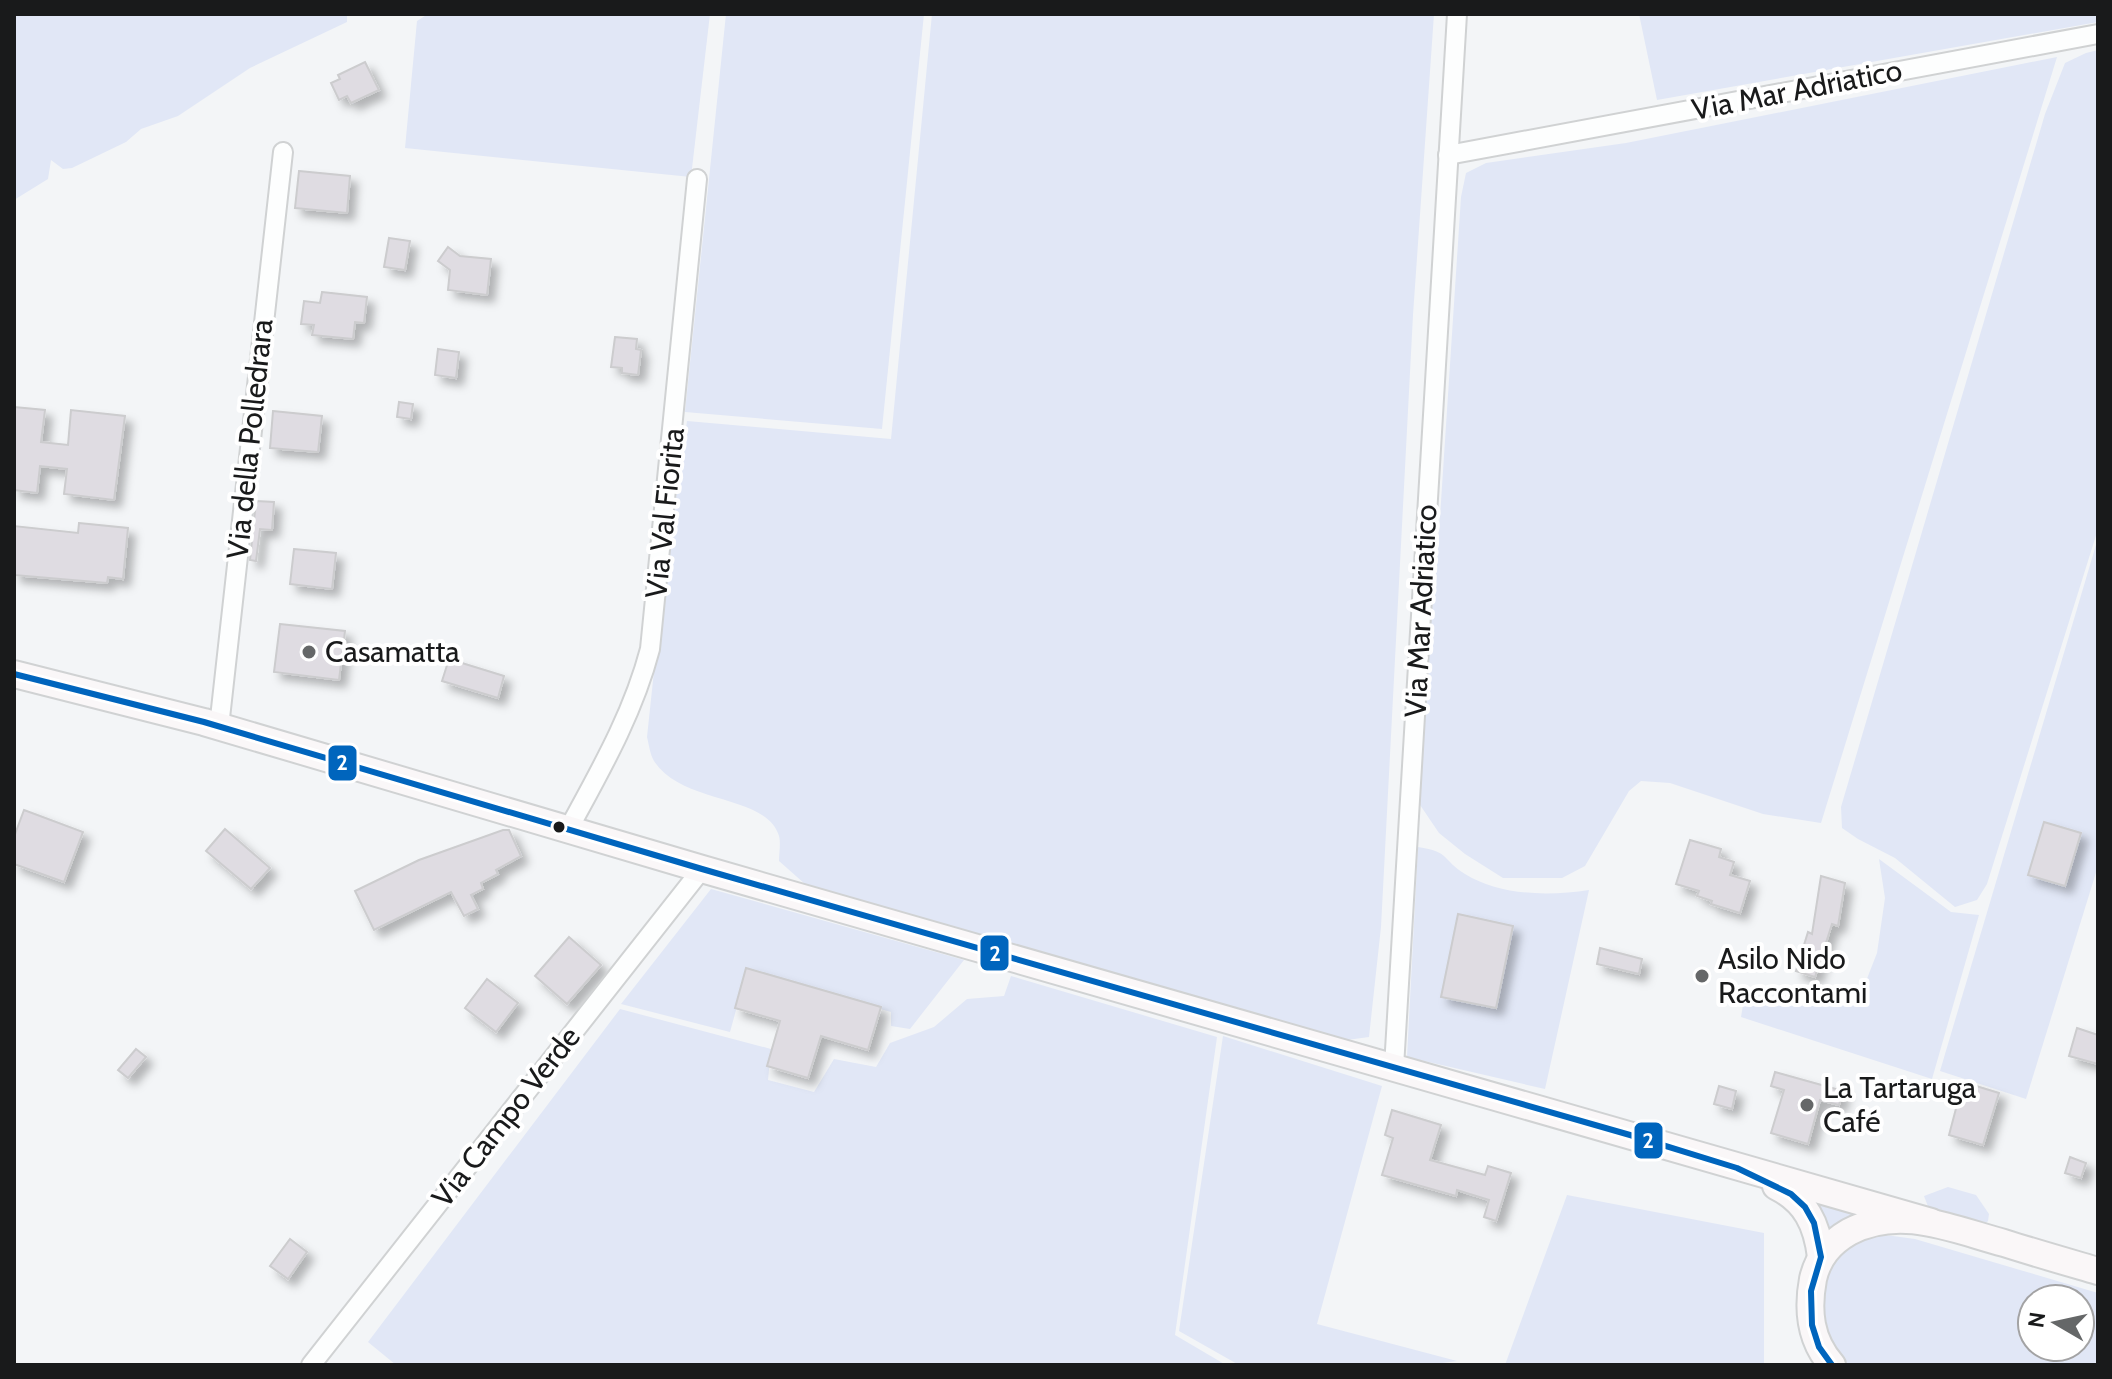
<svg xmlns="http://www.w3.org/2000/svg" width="2112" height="1379" viewBox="0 0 2112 1379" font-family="Cabin,sans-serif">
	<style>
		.green { fill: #e1e7f6; fill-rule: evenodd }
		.building { fill: #dfdce2; stroke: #ccccce; stroke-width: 2; filter: url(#shadow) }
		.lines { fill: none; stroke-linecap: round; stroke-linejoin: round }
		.minor-casing { stroke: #d0d2d3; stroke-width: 22 }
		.secondary-casing { stroke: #d0d2d3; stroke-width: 30 }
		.minor { stroke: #fdfefe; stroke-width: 18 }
		.secondary { stroke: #faf7f8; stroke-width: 26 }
		.bus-1-casing { stroke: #fff; stroke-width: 12 }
		.bus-1 { stroke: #0065bd; stroke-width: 6 }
		.poi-dot { fill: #656768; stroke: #fff; stroke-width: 3 }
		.bus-dot { fill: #191a1b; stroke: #fff; stroke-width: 3 }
		.labels { text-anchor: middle; stroke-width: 8; stroke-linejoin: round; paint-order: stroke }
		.street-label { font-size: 30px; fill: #191a1b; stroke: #fff }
		.poi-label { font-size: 30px; fill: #191a1b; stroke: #fff; text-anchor: start }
		.line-badge { stroke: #fff; stroke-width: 3 }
		.badge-label { font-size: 22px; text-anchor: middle; font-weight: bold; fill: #fff }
	</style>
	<defs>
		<filter id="shadow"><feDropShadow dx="7" dy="7" stdDeviation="4" flood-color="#0004"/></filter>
	</defs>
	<rect width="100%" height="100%" fill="#f3f5f7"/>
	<g class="green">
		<path d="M14 14H347V22L250 68 178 116 141 129 126 142 72 168 63 169 51 160 48 179 14 200Z"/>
		<path d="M428 14H710L691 177 405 148 417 21Z"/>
		<path d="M726 14H924L882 429 685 412Z"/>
		<path d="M932 14H1434L1413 315 1381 927 1369 1037 1347 1040 805 884 779 861C779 853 781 843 779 836 767 794 682 805 654 761 650 754 649 745 647 737L662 596 687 421 891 439Z"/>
		<path d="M1639 14H2098V22L1657 100Z"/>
		<path d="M2098 50V529L1987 884 1977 900 1955 907 1895 858 1858 839 1842 828 1841 807 2045 114 2065 63 2086 53Z"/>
		<path d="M2057 57 1821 823 1763 814 1670 783 1641 781 1629 791 1585 866 1562 878H1503L1465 854 1439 833 1416 799 1440 517 1461 197 1466 173 1486 163 1626 143Z"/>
		<path d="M2098 538V866L2026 1099 1940 1071Z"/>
		<path d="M1418 847C1451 852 1441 859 1465 874 1501 896 1549 896 1589 890L1545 1089 1407 1057Z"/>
		<path d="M1879 859 1951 912 1979 915 1932 1079 1741 1017 1743 1005 1813 1006 1861 994 1877 953 1885 898Z"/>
		<path d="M711 889 964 960 910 1029 891 1026V1012L747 970 730 1032 621 1004Z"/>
		<path d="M1011 976 1217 1037 1175 1335 1226 1365H396L368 1342 620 1009 771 1049 768 1080 814 1092 834 1059 876 1067 890 1043 934 1027 967 999 1004 996Z"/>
		<path d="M1223 1036 1382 1086 1317 1324 1457 1361 1428 1365H1239L1179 1331Z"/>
		<path d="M1948 1187 1976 1195 1989 1214 1988 1221 1981 1228 1929 1209 1924 1196Z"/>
		<path d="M1567 1195 1764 1233V1363L1767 1365H1505Z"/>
		<path d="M1811 1197 1877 1216 1821 1244Z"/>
		<path d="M1878 1234 1915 1239 2098 1293V1365H1848L1824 1339 1821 1285 1838 1255 1852 1244ZM2032 1299H2080V1347H2032Z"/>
	</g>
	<g class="building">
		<path d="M365 62 379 90 351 103 347 96 339 100 331 83 340 79 338 75Z"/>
		<path d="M299 171 350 176 347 213 295 208Z"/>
		<path d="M389 238 410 241 405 270 384 267Z"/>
		<path d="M448 247 460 256 491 259 487 295 448 290 450 270 438 261Z"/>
		<path d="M322 292 367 297 364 323 355 322 353 339 312 335 314 325 301 324 304 301 320 303Z"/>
		<path d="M615 337 637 339 636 349 641 350 638 375 622 373V368L611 367Z"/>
		<path d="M438 349 459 352 456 378 435 375Z"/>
		<path d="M399 402 413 404 411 419 397 417Z"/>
		<path d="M14 407 45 410 41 442 68 445 71 410 125 416 114 500 64 494 67 469 40 466 37 493 14 490Z"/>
		<path d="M273 411 322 416 318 452 270 448Z"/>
		<path d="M256 501 274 502 272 530 260 529 256 561 250 560Z"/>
		<path d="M79 523 128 528 123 579 108 577 107 583 14 575V526L78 533Z"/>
		<path d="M294 549 336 553 332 589 290 584Z"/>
		<path d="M280 624 345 631 339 680 274 672Z"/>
		<path d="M449 659 504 676 498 698 442 681Z"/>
		<path d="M24 810 83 832 64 882 14 864V837Z"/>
		<path d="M2044 822 2081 833 2065 886 2028 875Z"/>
		<path d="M225 829 270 868 251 889 206 851Z"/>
		<path d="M503 830H509L521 856 496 870 498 874 481 883 483 889 471 895 478 909 464 916 451 892 374 930 355 891 419 860Z"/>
		<path d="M1690 840 1721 849 1719 857 1734 862 1730 875 1750 881 1740 913 1711 904 1712 901 1697 896 1699 891 1676 884Z"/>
		<path d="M1821 876 1845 883 1838 926 1832 924 1815 977 1796 971 1808 932 1812 934Z"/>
		<path d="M1458 914 1513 926 1496 1008 1441 997Z"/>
		<path d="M569 937 601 965 567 1004 535 976Z"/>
		<path d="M1600 948 1642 959 1639 974 1597 964Z"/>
		<path d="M746 968 881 1007 868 1050 821 1036 808 1078 767 1066 780 1021 735 1008Z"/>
		<path d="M487 979 518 1003 496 1032 465 1008Z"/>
		<path d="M2077 1028 2098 1035V1064L2069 1056Z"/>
		<path d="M136 1049 146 1057 128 1078 118 1070Z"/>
		<path d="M1775 1072 1843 1091 1839 1105 1820 1100 1808 1144 1771 1133 1784 1090 1771 1086Z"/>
		<path d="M1963 1082 1999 1093 1983 1145 1949 1135Z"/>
		<path d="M1719 1086 1736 1091 1732 1109 1714 1104Z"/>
		<path d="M1392 1110 1441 1125 1430 1160 1485 1175 1488 1166 1511 1173 1496 1221 1484 1217 1489 1200 1457 1190 1456 1196 1382 1175 1393 1138 1385 1135Z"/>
		<path d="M2070 1157 2086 1163 2081 1178 2065 1173Z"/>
		<path d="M290 1239 307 1252 288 1279 270 1266Z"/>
	</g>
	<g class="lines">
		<g class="minor-casing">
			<g id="minor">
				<path d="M1448 155 2098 34"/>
				<path d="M219 727 283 152"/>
				<path d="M568 830C600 771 633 714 650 649L697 179"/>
				<path d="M1394 1067 1457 14"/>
				<path d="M311 1365 702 869"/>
			</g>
		</g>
		<g class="secondary-casing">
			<g id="secondary">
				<path d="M14 674 204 722 702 869 1931 1222"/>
				<path d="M1776 1186C1806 1201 1817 1224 1821 1257"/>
				<path d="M1832 1365C1810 1340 1807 1311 1813 1279 1818 1257 1830 1243 1849 1232 1900 1205 1952 1229 2004 1243 2035 1253 2067 1262 2098 1271"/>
			</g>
		</g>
		<use href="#minor" class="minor"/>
		<use href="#secondary" class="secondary"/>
		<g class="bus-1-casing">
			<path id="bus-1" d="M14 674 204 722 702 869 1630 1135 1737 1168 1791 1194 1805 1207 1814 1223 1821 1257 1811 1291 1812 1325 1819 1347 1832 1365"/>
		</g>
		<use href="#bus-1" class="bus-1"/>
	</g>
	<g class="poi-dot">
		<circle cx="309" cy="652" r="8"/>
		<circle cx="1702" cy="976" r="8"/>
		<circle cx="1807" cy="1105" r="8"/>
	</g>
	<circle class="bus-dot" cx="559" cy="827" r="7"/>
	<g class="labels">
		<g class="street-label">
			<text transform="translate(1797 90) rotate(-11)" y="10">Via Mar Adriatico</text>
			<text transform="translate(250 439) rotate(-84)" y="10">Via della Polledrara</text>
			<text transform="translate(665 513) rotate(-84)" y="10">Via Val Fiorita</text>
			<text transform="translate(1421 611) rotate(-87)" y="10">Via Mar Adriatico</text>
			<text transform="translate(506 1117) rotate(-52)" y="10">Via Campo Verde</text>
		</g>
		<g class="poi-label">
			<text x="325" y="662">Casamatta</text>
			<text x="1718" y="969">Asilo Nido<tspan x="1718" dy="34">Raccontami</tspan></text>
			<text x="1823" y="1098">La Tartaruga<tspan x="1823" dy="34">Café</tspan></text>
		</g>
	</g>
	<g class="line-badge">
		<rect x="327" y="744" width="31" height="38" rx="8" fill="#0065bd"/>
		<rect x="979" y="934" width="31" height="38" rx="8" fill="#0065bd"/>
		<rect x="1633" y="1121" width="31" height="39" rx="8" fill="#0065bd"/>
	</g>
	<g class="badge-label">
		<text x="342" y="770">2</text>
		<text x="995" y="961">2</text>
		<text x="1648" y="1148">2</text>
	</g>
	<rect width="2112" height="1379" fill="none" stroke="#191a1b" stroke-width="32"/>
	<g transform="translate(2056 1323) rotate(279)"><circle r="38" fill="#ffffff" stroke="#a3a3a4" stroke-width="2"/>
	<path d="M0-6L14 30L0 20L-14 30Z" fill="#656768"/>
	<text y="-12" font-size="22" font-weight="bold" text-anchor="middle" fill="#191a1b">N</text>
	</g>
</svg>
